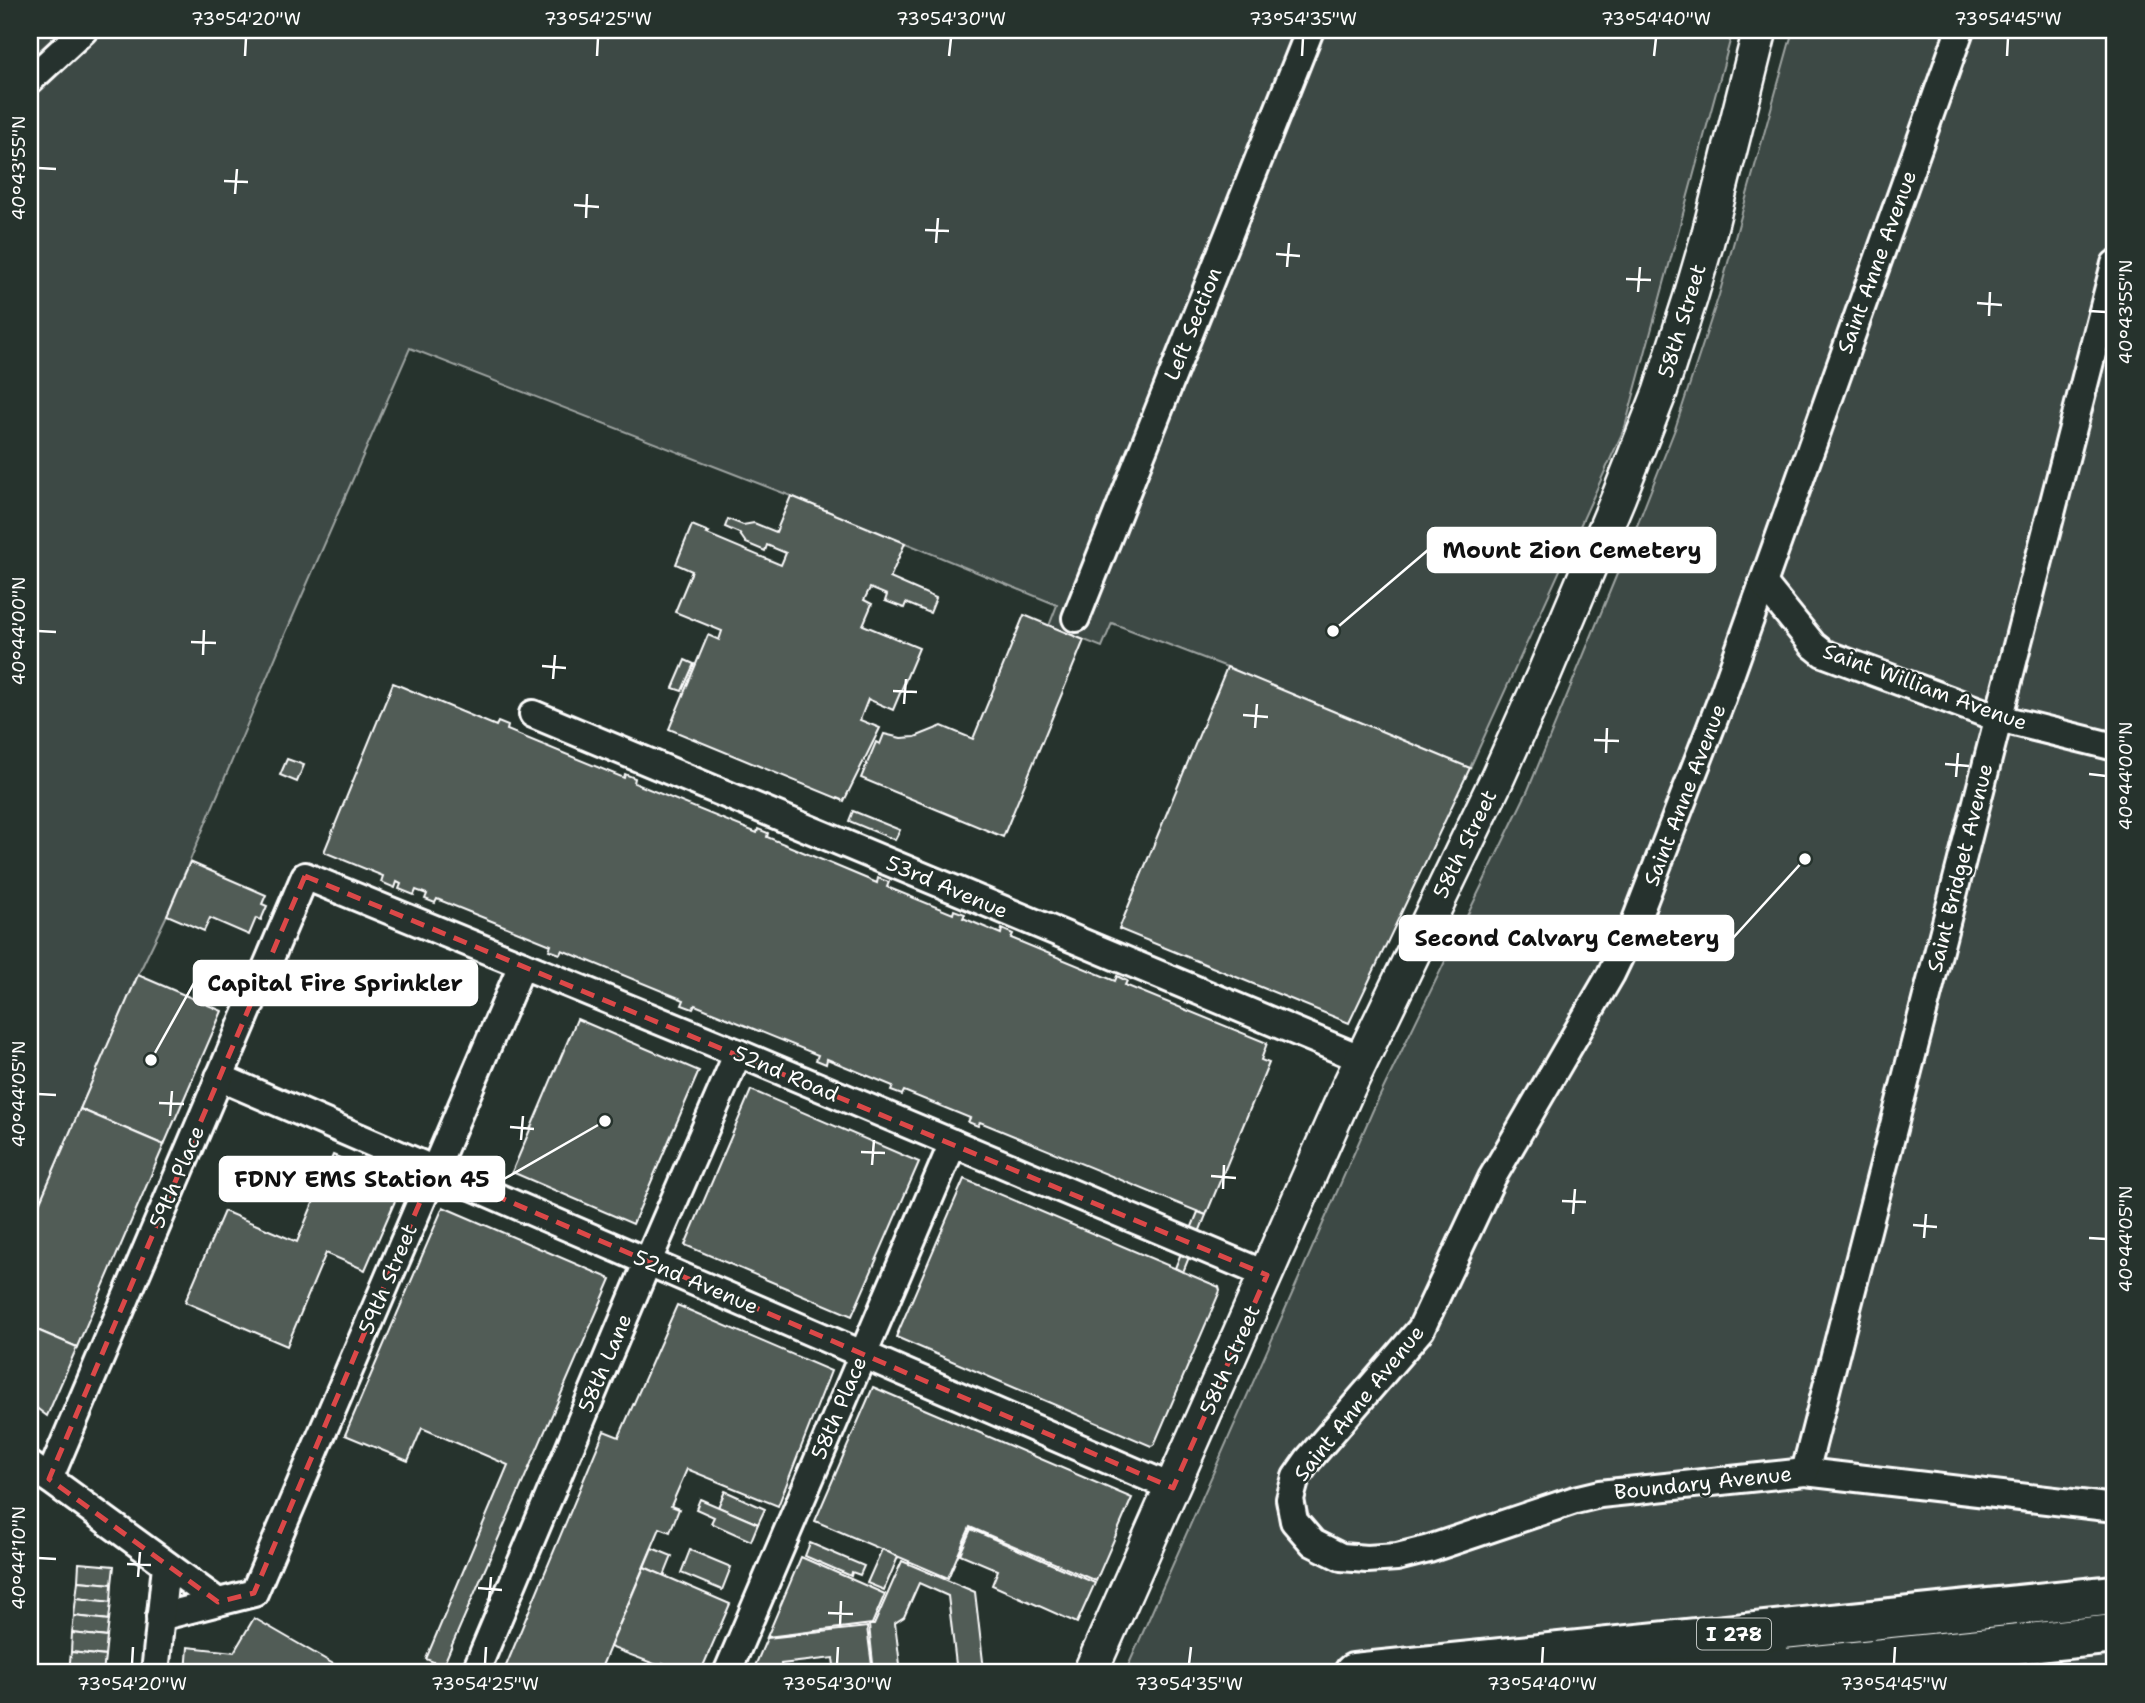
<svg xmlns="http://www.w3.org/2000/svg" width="2145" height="1703" viewBox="0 0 2145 1703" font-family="'Shantell Sans',sans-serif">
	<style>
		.green { fill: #3e4944; stroke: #9ea4a2; stroke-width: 2 }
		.building { fill: #515c57; stroke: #fff; stroke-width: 2 }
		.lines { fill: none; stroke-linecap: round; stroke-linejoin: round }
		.minor-casing { stroke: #fff; stroke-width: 32 }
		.major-casing { stroke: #fff; stroke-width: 38 }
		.highway-casing { stroke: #fff; stroke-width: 44 }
		.minor { stroke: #26332d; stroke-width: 26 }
		.major { stroke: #26332d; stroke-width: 33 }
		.highway { stroke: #26332d; stroke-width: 38 }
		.marked { fill: none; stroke: #dc4848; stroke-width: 5; stroke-dasharray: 14 9; stroke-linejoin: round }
		.ticks { fill: none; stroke: #fff; stroke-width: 2.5 }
		.labels { text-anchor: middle; stroke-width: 5; stroke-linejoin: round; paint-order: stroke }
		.shield { fill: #26332d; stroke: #bec2c0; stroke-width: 2 }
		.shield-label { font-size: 19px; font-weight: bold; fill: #fff }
		.street-label { font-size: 21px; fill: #fff; stroke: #26332d }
		.leader { fill: none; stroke: #fff; stroke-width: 2.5 }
		.callout-dot { fill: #fff; stroke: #26332d; stroke-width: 2.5 }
		.callout { fill: #fff; stroke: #fff; stroke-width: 2.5 }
		.callout-label { font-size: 23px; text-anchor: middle; font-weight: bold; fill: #111 }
		.neatline { fill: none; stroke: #fff; stroke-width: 2.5 }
		.ticks-label { font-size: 18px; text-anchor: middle; fill: #fff }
	</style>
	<rect width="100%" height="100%" fill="#26332d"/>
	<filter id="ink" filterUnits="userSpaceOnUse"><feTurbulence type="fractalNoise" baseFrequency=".0143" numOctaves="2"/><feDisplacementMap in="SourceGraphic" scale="14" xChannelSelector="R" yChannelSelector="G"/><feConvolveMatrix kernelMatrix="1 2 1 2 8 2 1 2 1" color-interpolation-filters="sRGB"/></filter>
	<g filter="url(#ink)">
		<g class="green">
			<path d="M30 30H1733L1625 427 1470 768 1227 667 1112 623 1102 647 1049 626 1057 605 791 496 410 348 284 637 167 915 138 975 30 1225Z"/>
			<path d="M1793 30H2115V1585L1264 1673H1125L1373 1110 1528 790 1638 523 1675 429 1719 295Z"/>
			<path d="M2115 1651V1673H1893Z"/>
		</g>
		<g class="building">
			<path d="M791 496 905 543 890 578 936 598 930 613 906 603 904 608 885 601 887 595 870 588 864 600 872 604 863 625 919 648 893 710 868 699 860 720 880 728 844 801 669 729 708 635 719 640 722 631 675 612 692 571 676 564 692 525 709 532 707 534 781 565 786 553 767 545 765 551 746 543 739 533 725 527 728 519 743 525 754 523 776 532Z"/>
			<path d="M1024 615 1084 640 1003 837 861 778 876 742 880 744 884 734 901 738 915 737 942 726 973 739Z"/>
			<path d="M685 660 694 664 682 691 673 688Z"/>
			<path d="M1227 667 1470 768 1349 1023 1119 929Z"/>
			<path d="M393 683 496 726 498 722 508 726 507 730 624 778 625 774 635 778 634 783 757 833 758 829 768 833 767 837 877 883 878 878 889 882 887 887 953 914 954 910 965 914 963 918 1001 934 1002 929 1013 934 1011 938 1115 981 1117 976 1127 981 1125 985 1267 1043 1261 1060 1269 1063 1206 1215 980 1122 978 1126 968 1122 970 1118 904 1091 902 1095 891 1091 893 1086 827 1059 826 1064 816 1060 818 1055 695 1005 693 1009 682 1005 684 1000 562 950 560 954 549 950 551 945 437 899 435 903 425 899 427 894 416 890 414 895 399 889 401 884 397 882 395 888 381 882 383 876 324 852Z"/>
			<path d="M287 759 304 765 297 782 280 775Z"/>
			<path d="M853 811 900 830 895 840 849 821Z"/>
			<path d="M190 862 266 895 262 904 267 906 261 920 256 918 249 935 210 918 204 931 167 915Z"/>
			<path d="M138 975 222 1011 164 1145 80 1109Z"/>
			<path d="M577 1019 699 1071 633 1224 512 1172Z"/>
			<path d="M751 1090 919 1162 852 1316 685 1245Z"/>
			<path d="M80 1109 164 1145 77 1347 30 1327V1225Z"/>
			<path d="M333 1155 402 1185 365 1270 326 1253 287 1346 185 1302 224 1211 297 1242Z"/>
			<path d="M964 1179 1219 1287 1220 1291 1154 1445 1151 1446 896 1337Z"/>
			<path d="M443 1207 611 1279 443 1666 426 1659 508 1465 422 1428 408 1461 345 1435Z"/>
			<path d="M1198 1212 1206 1215 1183 1272 1175 1268Z"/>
			<path d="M677 1305 831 1371 778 1506 687 1469 671 1506 679 1509 670 1532 660 1528 599 1673H503L604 1431 619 1437Z"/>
			<path d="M30 1327 77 1347 47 1416 30 1403Z"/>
			<path d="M873 1387 1132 1498 1096 1581 970 1527 948 1578 815 1521Z"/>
			<path d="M725 1491 765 1509 758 1524 718 1507Z"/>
			<path d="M700 1499 758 1524 751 1541 711 1523 714 1517 696 1509Z"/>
			<path d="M971 1529 1095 1583 1077 1623 992 1585 998 1570 960 1554Z"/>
			<path d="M810 1543 864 1566 860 1575 852 1572 851 1576 805 1556Z"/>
			<path d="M652 1548 672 1556 664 1576 644 1567Z"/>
			<path d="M882 1549 898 1557 884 1590 867 1583Z"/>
			<path d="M690 1550 731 1567 722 1590 681 1573Z"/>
			<path d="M801 1557 885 1594 872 1624 767 1637Z"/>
			<path d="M902 1561 975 1592 984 1670 957 1673 948 1596 919 1583 904 1617 895 1623 901 1673H874L869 1625H874Z"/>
			<path d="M79 1563 114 1566 112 1584 78 1581Z"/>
			<path d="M644 1567 730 1604 701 1671 699 1670 698 1673H688L663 1663 662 1667 610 1647Z"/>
			<path d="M78 1581 112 1584 111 1602 76 1598Z"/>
			<path d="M76 1598 111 1602 109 1620 74 1616Z"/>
			<path d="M74 1616 109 1620 107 1637 72 1633Z"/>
			<path d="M254 1618 349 1673H186L188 1647 234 1652Z"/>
			<path d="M867 1627 873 1673H835L833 1658 781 1664 782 1673H752L767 1638Z"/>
			<path d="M72 1633 107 1637 105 1656 71 1652Z"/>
			<path d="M71 1652 105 1656 103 1673 69 1671Z"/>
		</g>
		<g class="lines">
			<g class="minor-casing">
				<g id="minor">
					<path d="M1960 30 1721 701 1633 928 1611 974 1492 1178 1421 1329 1308 1460 1296 1477 1290 1499 1294 1521 1313 1543 1341 1557 1367 1559 1397 1557 1429 1549 1575 1500 1600 1494 1805 1472 2115 1508"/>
					<path d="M30 80 84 30"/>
					<path d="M1763 583 1813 645 1823 653 1998 718 2115 747"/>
					<path d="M1076 618 1310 30"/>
					<path d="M533 714 1362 1059"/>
					<path d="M219 1077 1173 1488"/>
					<path d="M30 1465 218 1602"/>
					<path d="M1805 1472 2115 264"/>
					<path d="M49 1479 305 876 738 1053 1267 1275"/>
					<path d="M160 1617 254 1593 522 965"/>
					<path d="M155 1673 166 1565"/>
					<path d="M475 1673 648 1261 738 1053"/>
					<path d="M727 1673 953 1143"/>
				</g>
			</g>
			<g class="major-casing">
				<g id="major">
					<path d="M1090 1673 1348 1088 1497 779 1544 674 1619 496 1660 392 1690 299 1707 241 1760 30"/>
					<path d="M1568 1673 1771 1652"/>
				</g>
			</g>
			<g class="highway-casing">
				<g id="highway">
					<path d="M1354 1673 2115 1595"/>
					<path d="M1736 1673 2115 1634"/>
				</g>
			</g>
			<use href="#minor" class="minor"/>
			<use href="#major" class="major"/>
			<use href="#highway" class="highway"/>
		</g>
	</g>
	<path class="marked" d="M305 876 1267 1275 1173 1488 434 1169 254 1593 218 1602 49 1479Z"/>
	<path class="ticks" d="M245 56 246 38M597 56 598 38M949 56 951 38M1302 56 1303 38M1654 56 1656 38M2007 56 2008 38M38 168 56 169M224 181 248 182M235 194 237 169M574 205 599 207M586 218 587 194M925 230 949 231M936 243 938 218M1276 254 1300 256M1287 267 1289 243M1626 279 1651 280M1638 292 1640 267M1977 303 2002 305M2089 311 2106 312M1989 316 1990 292M38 631 56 632M191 642 216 643M203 655 204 630M542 666 566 668M553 679 555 655M893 691 917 692M904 704 906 679M1243 715 1268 717M1255 728 1257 704M1594 740 1619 741M1606 753 1607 728M1945 764 1969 766M2089 774 2106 776M1956 777 1958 753M38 1094 56 1095M159 1103 184 1104M170 1116 172 1091M510 1127 534 1129M521 1140 523 1116M861 1152 885 1153M872 1165 874 1140M1211 1176 1236 1178M1223 1189 1224 1165M1562 1201 1586 1202M1573 1214 1575 1189M1913 1225 1937 1227M1924 1238 1926 1214M2089 1238 2106 1239M38 1558 56 1559M127 1564 151 1565M138 1577 140 1552M478 1588 502 1590M489 1601 491 1577M828 1613 853 1614M840 1626 841 1601M132 1664 133 1647M485 1664 486 1647M837 1664 838 1647M1189 1664 1191 1647M1542 1664 1543 1647M1894 1664 1895 1647"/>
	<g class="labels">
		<rect class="shield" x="1697" y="1618.5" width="74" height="31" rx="5"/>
		<g class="shield-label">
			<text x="1734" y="1641">I 278</text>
		</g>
		<g class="street-label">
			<text transform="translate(1877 262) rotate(-70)" y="7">Saint Anne Avenue</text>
			<text transform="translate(1682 321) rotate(-73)" y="7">58th Street</text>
			<text transform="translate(1193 324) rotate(-68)" y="7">Left Section</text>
			<text transform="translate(1925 687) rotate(20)" y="7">Saint William Avenue</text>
			<text transform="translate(1685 795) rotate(-69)" y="7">Saint Anne Avenue</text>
			<text transform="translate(1465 844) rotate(-64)" y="7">58th Street</text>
			<text transform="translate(1960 868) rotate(-76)" y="7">Saint Bridget Avenue</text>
			<text transform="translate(947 887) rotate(23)" y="7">53rd Avenue</text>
			<text transform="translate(786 1074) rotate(23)" y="7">52nd Road</text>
			<text transform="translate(177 1177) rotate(-67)" y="7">59th Place</text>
			<text transform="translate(388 1279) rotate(-67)" y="7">59th Street</text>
			<text transform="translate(696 1282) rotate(23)" y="7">52nd Avenue</text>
			<text transform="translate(1230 1360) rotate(-66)" y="7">58th Street</text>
			<text transform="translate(605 1363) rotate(-67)" y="7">58th Lane</text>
			<text transform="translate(1359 1403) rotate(-51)" y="7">Saint Anne Avenue</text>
			<text transform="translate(839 1408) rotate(-67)" y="7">58th Place</text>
			<text transform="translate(1703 1483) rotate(-6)" y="7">Boundary Avenue</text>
		</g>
	</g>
	<path class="leader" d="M1333 631L1428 550M1805 859L1733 938M151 1060L194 983M605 1121L504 1179"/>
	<g class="callout-dot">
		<circle cx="1333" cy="631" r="7"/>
		<circle cx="1805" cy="859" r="7"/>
		<circle cx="151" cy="1060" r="7"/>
		<circle cx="605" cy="1121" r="7"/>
	</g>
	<g class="callout">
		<rect x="1428" y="528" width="287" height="44" rx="7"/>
		<rect x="1400" y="916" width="333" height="44" rx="7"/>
		<rect x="194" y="961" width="283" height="44" rx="7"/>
		<rect x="220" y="1157" width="284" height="44" rx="7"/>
	</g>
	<g class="callout-label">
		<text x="1572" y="558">Mount Zion Cemetery</text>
		<text x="1567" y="946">Second Calvary Cemetery</text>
		<text x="335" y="991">Capital Fire Sprinkler</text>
		<text x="362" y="1187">FDNY EMS Station 45</text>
	</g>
	<rect width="2145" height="1703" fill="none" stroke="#26332d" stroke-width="77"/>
	<rect x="38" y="38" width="2068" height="1626" class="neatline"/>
	<g class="ticks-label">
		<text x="246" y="25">73°54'20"W</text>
		<text x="598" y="25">73°54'25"W</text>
		<text x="951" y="25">73°54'30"W</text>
		<text x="1303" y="25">73°54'35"W</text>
		<text x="1656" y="25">73°54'40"W</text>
		<text x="2008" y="25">73°54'45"W</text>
		<text transform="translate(19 168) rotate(-90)" y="6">40°43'55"N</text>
		<text transform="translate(2126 312) rotate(-90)" y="6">40°43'55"N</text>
		<text transform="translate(19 631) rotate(-90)" y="6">40°44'00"N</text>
		<text transform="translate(2126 776) rotate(-90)" y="6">40°44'00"N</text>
		<text transform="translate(19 1094) rotate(-90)" y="6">40°44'05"N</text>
		<text transform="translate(2126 1239) rotate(-90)" y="6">40°44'05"N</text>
		<text transform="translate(19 1558) rotate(-90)" y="6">40°44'10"N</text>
		<text x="132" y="1690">73°54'20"W</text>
		<text x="485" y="1690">73°54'25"W</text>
		<text x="837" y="1690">73°54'30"W</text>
		<text x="1189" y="1690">73°54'35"W</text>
		<text x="1542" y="1690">73°54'40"W</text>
		<text x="1894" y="1690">73°54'45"W</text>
	</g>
</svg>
